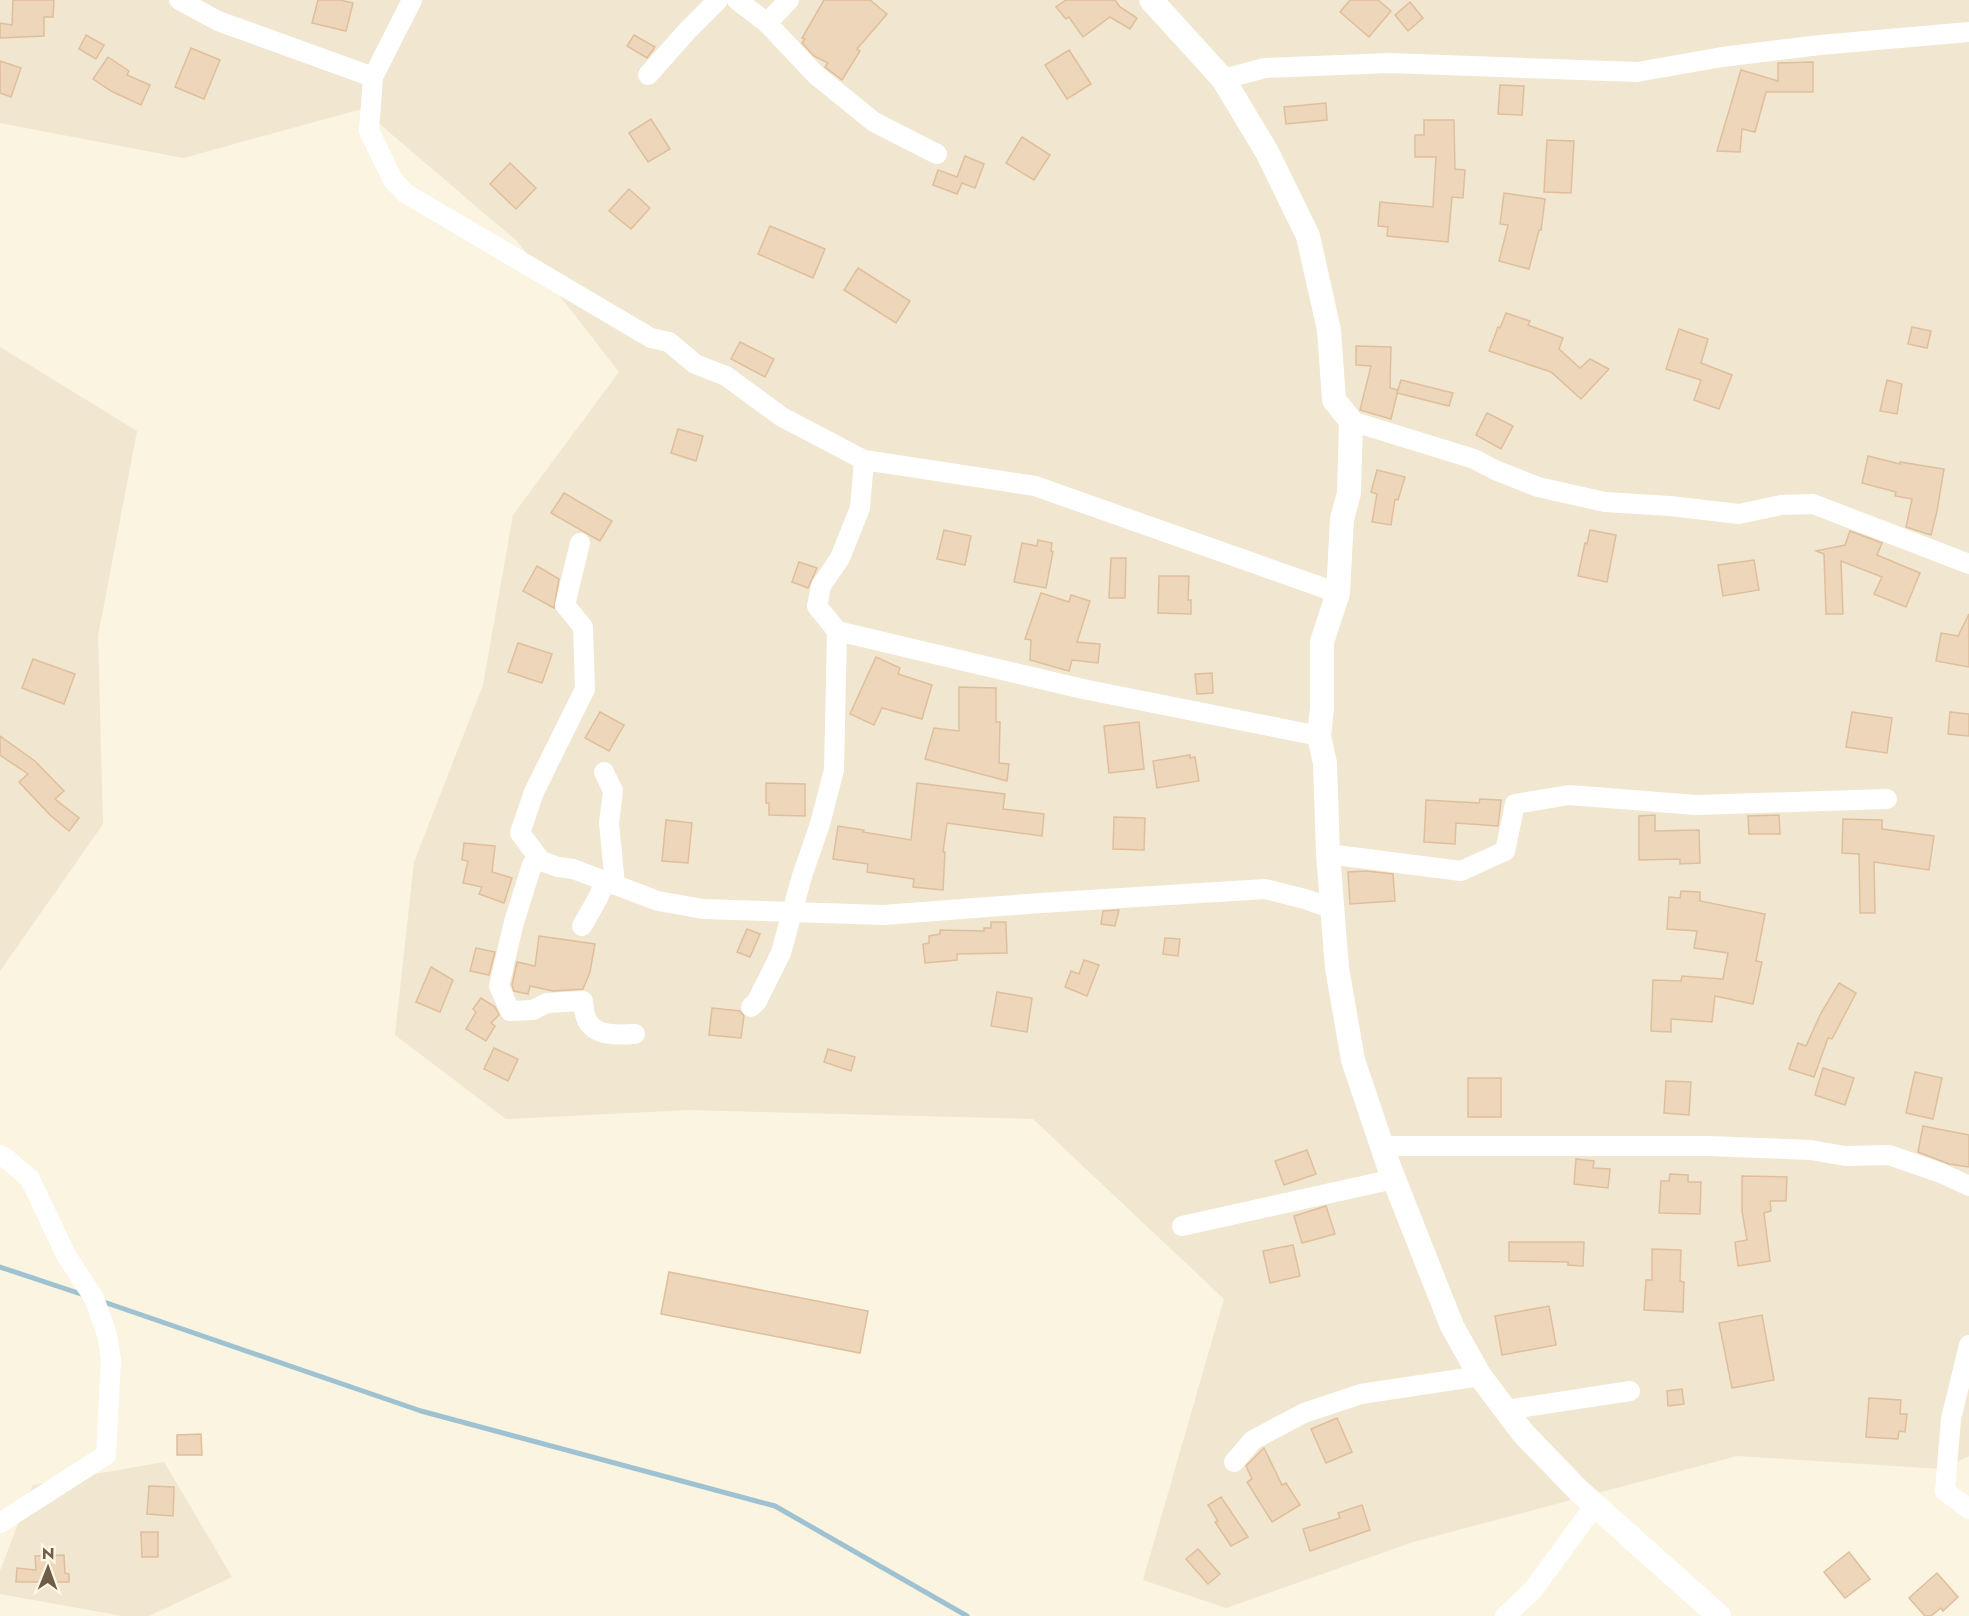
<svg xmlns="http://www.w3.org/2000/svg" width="1969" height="1616" viewBox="0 0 1969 1616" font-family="Jost,sans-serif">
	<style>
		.residential { fill: #f1e6cf }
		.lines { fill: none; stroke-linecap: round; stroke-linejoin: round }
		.stream { stroke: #9ec2d2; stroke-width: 5 }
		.building { fill: #edd6ba; stroke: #dfbf9b; stroke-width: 1.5 }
		.minor { stroke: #fff; stroke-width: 20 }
		.tertiary { stroke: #fff; stroke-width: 24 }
	</style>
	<rect width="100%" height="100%" fill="#faf4e0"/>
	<g class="residential">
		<path d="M0 0H1969V1456L1942 1469 1737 1456 1413 1542 1226 1608 1143 1580 1224 1299 1033 1119 689 1110 506 1119 395 1035 414 862 483 685 513 515 619 372 518 242 362 109 183 158 0 123Z"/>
		<path d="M0 347 137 431 98 636 103 824 0 971Z"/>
		<path d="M164 1462 232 1577 149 1616H123L0 1594V1571L33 1485Z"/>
	</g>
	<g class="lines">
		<g class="stream">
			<path d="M0 1267 84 1295"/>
			<path d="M101 1301 421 1411 775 1506 967 1616"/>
		</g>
	</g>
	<g class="building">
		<path d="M13 0H54L53 17H44V36L0 38V23L12 25Z"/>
		<path d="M318 0H340L353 3 346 31 312 23Z"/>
		<path d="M824 0H870L887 14 857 49 860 51 842 80 825 67 828 63 814 56 802 43 805 39 802 38Z"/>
		<path d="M1066 0H1115L1120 7 1137 18 1130 29 1110 17 1083 37 1069 17 1066 19 1056 7Z"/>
		<path d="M1350 0H1378L1391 11 1369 37 1340 12Z"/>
		<path d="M1410 2 1423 18 1408 31 1395 15Z"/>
		<path d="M86 35 104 45 96 59 79 49Z"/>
		<path d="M634 35 655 47 647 58 627 46Z"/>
		<path d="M191 48 220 60 204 99 175 87Z"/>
		<path d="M1069 50 1091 84 1067 99 1045 65Z"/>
		<path d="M108 57 129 71 127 75 150 85 141 105 111 91 93 79Z"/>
		<path d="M0 61 21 68 11 97 0 93Z"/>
		<path d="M1813 62V92H1766L1755 132 1742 129 1740 152 1717 151 1741 70 1778 81V63Z"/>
		<path d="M1500 85 1524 86 1522 115 1498 114Z"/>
		<path d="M1326 103 1327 120 1286 124 1284 107Z"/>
		<path d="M651 119 670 149 648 162 629 133Z"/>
		<path d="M1424 120H1454L1455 169 1465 170 1463 198 1452 197 1448 242 1387 236 1388 227 1378 226 1380 202 1433 207 1436 157H1415V135H1424Z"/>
		<path d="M1022 137 1050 155 1034 180 1006 163Z"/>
		<path d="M1547 140 1574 141 1571 193 1544 192Z"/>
		<path d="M965 156 984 164 975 188 962 183 957 194 933 185 938 170 957 177Z"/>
		<path d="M510 163 536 188 516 209 490 184Z"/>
		<path d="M629 189 650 208 631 229 609 211Z"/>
		<path d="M1504 193 1545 199 1541 230H1539L1529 269 1499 261 1508 225 1500 224Z"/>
		<path d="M770 226 825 249 813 278 758 254Z"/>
		<path d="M858 268 910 301 896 323 844 290Z"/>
		<path d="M1506 313 1530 321 1528 325 1563 338 1559 349 1580 368 1590 359 1609 369 1581 399 1551 372 1489 351 1498 327 1500 328Z"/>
		<path d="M1912 327 1931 331 1927 348 1908 344Z"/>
		<path d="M1679 329 1708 339 1701 363 1732 375 1719 409 1694 400 1701 380 1666 369Z"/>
		<path d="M740 342 774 359 765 377 731 359Z"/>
		<path d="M1356 346 1391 347 1390 388 1398 390 1391 419 1360 410 1371 366 1356 365Z"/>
		<path d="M1401 380 1453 393 1449 406 1397 393Z"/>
		<path d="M1887 380 1902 384 1897 414 1880 411Z"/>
		<path d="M1487 413 1513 426 1501 449 1476 435Z"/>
		<path d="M678 429 703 436 696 461 671 453Z"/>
		<path d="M1868 456 1900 464V462L1944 469 1937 511 1931 535 1906 527 1912 499 1895 496 1896 492 1862 483Z"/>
		<path d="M1377 470 1405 477 1398 500 1395 499 1391 525 1372 522 1377 494 1371 492Z"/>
		<path d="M564 493 612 521 600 541 551 513Z"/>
		<path d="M944 530 971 536 965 565 937 559Z"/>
		<path d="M1590 530 1616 535 1607 582 1578 576 1585 543 1587 544Z"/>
		<path d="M1850 531 1882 543 1877 555 1920 573 1906 607 1874 594 1882 577 1841 561 1843 614H1826L1824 554 1816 551 1845 545Z"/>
		<path d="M1038 540 1052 543 1051 551 1053 552 1046 588 1014 582 1022 543 1037 546Z"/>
		<path d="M1111 558H1126L1125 598H1109Z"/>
		<path d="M1754 560 1759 590 1723 596 1718 565Z"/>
		<path d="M799 562 817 568 808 588 792 582Z"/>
		<path d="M537 566 559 579 554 608 523 591Z"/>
		<path d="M1159 576H1189L1188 600H1191V614L1158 613Z"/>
		<path d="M1041 593 1069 602 1071 595 1090 601 1077 642 1100 644 1098 663 1072 660 1069 671 1030 660 1031 640 1025 639Z"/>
		<path d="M1969 614V667L1936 661 1941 633 1958 636Z"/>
		<path d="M518 643 552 654 542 683 508 672Z"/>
		<path d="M876 657 900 668 898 674 932 685 922 719 882 708 874 725 850 714Z"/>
		<path d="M33 659 75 674 64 704 22 688Z"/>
		<path d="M1212 673 1213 693 1197 694 1195 674Z"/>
		<path d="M959 687 996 688V722H1000L999 763 1009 764 1007 781 925 759 934 728 959 731Z"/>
		<path d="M600 712 624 725 609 751 585 738Z"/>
		<path d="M1852 712 1892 718 1887 753 1846 747Z"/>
		<path d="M1950 712 1969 714V736L1948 734Z"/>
		<path d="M1139 722 1144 769 1109 773 1104 726Z"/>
		<path d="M0 736 35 761 64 791 55 799 79 818 69 831 50 815 19 782 28 774 0 755Z"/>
		<path d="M1190 755V758L1195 757 1199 781 1157 788 1153 761Z"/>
		<path d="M766 783 805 784V816L769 815V803H766Z"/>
		<path d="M917 783 1005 794 1003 809 1044 814 1042 836 947 823 943 852H945L943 890 913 887 914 879 867 872 868 864 833 859 838 826 864 830 863 832 911 840Z"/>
		<path d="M1480 799 1501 800 1498 826 1456 823 1455 844 1424 842 1426 800 1479 803Z"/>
		<path d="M1655 815V831L1699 830 1700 863 1680 864V859L1639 860V816Z"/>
		<path d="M1779 815 1780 834H1749L1748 816Z"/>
		<path d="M1114 817 1145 818 1144 850 1113 849Z"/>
		<path d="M1843 819 1882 820V829L1934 836 1929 870 1874 862 1875 913H1860L1859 854 1842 853Z"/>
		<path d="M666 820 692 823 688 863 662 861Z"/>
		<path d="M464 843 495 846 492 872 512 878 504 903 479 894 482 887 463 883 468 861 462 860Z"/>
		<path d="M1366 871 1393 874 1395 901 1350 904 1348 872Z"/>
		<path d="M1681 891 1700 892V901L1765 914 1756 961 1762 962 1753 1004 1715 996 1712 1022 1671 1019V1032L1651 1031 1653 980 1681 981 1682 976 1723 979 1728 953 1694 948 1697 931 1667 929 1669 897 1680 898Z"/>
		<path d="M1119 910 1115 926 1101 924 1103 911Z"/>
		<path d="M991 922H1006L1007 953 957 954V960L925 963 923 944 929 943V936L940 934V930L984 931V928H991Z"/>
		<path d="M747 929 760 934 750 957 737 952Z"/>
		<path d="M539 936 595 944 590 972 583 989 553 991 530 986 528 994 514 991 512 985 517 962 535 966Z"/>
		<path d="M1165 938 1180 939 1178 956 1163 954Z"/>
		<path d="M476 948 495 952 489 975 470 971Z"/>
		<path d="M1084 960 1099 965 1087 996 1065 987 1071 971 1079 974Z"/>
		<path d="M431 967 453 980 440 1012 416 1002Z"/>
		<path d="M1839 983 1856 993 1832 1039 1828 1038 1814 1077 1789 1069 1798 1043 1806 1046 1821 1013Z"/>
		<path d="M997 992 1032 998 1027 1032 991 1026Z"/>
		<path d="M481 998 495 1007 499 1015 491 1023 495 1026 486 1041 466 1029 476 1012 473 1009Z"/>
		<path d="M712 1008 740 1011 744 1016 741 1038 709 1035Z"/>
		<path d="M494 1048 518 1059 508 1081 484 1069Z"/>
		<path d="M828 1049 855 1057 851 1071 824 1062Z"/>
		<path d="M1823 1068 1854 1078 1845 1105 1815 1095Z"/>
		<path d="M1915 1072 1942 1078 1933 1119 1906 1113Z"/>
		<rect x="1468" y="1078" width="33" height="39"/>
		<path d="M1666 1081 1691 1082 1689 1115 1664 1113Z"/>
		<path d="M1923 1126 1969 1135V1167L1949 1164 1918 1152Z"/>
		<path d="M1307 1150 1316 1174 1284 1185 1275 1161Z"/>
		<path d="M1576 1159 1594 1161 1593 1168 1610 1169 1608 1188 1574 1184Z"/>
		<path d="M1670 1174 1688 1175V1182H1701L1700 1214 1659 1213 1661 1181H1669Z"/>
		<path d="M1742 1176 1787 1177 1786 1201H1770L1771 1211 1764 1213 1770 1261 1738 1266 1735 1242 1747 1240 1742 1211Z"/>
		<path d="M1326 1206 1335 1234 1302 1243 1294 1216Z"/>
		<path d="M1509 1242H1584L1583 1266 1568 1265V1262L1509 1261Z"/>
		<path d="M1293 1245 1300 1276 1270 1283 1263 1251Z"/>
		<path d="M1652 1249 1681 1250 1680 1281 1684 1282 1683 1312 1644 1310 1646 1280H1652Z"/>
		<path d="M669 1272 868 1311 860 1353 661 1314Z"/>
		<path d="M1549 1306 1556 1345 1502 1355 1495 1316Z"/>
		<path d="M1762 1315 1774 1380 1732 1388 1719 1323Z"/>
		<path d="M1682 1389 1684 1404 1668 1406 1667 1391Z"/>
		<path d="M1869 1398 1901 1400 1900 1414H1907L1905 1432 1899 1431 1898 1439 1866 1437Z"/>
		<path d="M1337 1418 1352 1452 1326 1463 1311 1429Z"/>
		<path d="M201 1434 202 1455H177V1435Z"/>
		<path d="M1264 1448 1282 1485 1286 1483 1300 1505 1272 1522 1247 1482 1252 1479 1246 1466Z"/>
		<path d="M149 1486 174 1487 173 1516 147 1514Z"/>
		<path d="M1221 1497 1248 1537 1231 1546 1215 1522 1218 1521 1208 1505Z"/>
		<path d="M1362 1505 1370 1530 1310 1551 1303 1529 1340 1518 1338 1513Z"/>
		<path d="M141 1532H158V1557H142Z"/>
		<path d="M1198 1549 1220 1574 1208 1584 1186 1559Z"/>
		<path d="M1849 1552 1870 1579 1845 1598 1824 1572Z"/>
		<path d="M64 1555 65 1573 69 1574V1582H16L17 1568 36 1570 35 1556Z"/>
		<path d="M1937 1573 1958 1597 1943 1611 1941 1608 1931 1616H1925L1909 1598Z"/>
	</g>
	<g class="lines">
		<g class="minor">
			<path d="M179 0 218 21 373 77"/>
			<path d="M412 0 373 77 369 131 393 180 405 193 651 338 669 342 695 364 726 376 782 417 864 460 1035 486 1338 593"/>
			<path d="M737 0 767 23 816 75 874 122 937 154"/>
			<path d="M767 23 789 0"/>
			<path d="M648 75 688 30 718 0"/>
			<path d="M1223 79 1265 68 1390 63 1637 72 1722 57 1820 45 1969 32"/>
			<path d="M1351 421 1474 459 1495 470 1538 487 1605 502 1670 506 1739 514 1781 505 1813 504 1969 564"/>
			<path d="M837 631 1083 689 1319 736"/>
			<path d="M604 772 613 791 609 823 615 885"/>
			<path d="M1328 854 1461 871 1505 851 1515 804 1569 795 1696 805 1887 799"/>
			<path d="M541 861 520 833 534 792 585 689 583 627 565 605 580 543"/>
			<path d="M582 926 598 898 605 881"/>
			<path d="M751 1007 757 1001 781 953 802 876 820 824 834 770 837 631 817 606 821 586 840 558 860 508 864 460"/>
			<path d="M635 1034C620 1035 595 1037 587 1020 584 1015 584 1007 583 1001L547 1003 533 1010 510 1011 499 986 514 922 532 865 541 861 558 867 573 869 658 901 703 909 883 915 1041 903 1265 889 1305 899 1333 909"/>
			<path d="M1381 1146H1709L1811 1150 1845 1156 1889 1155 1941 1173 1969 1186"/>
			<path d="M0 1155 8 1160 30 1179 66 1255 94 1298 107 1335 111 1360 106 1455 0 1523"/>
			<path d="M1182 1226 1394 1179"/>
			<path d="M1969 1345 1951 1419 1945 1491 1969 1509"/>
			<path d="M1506 1410 1630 1391"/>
			<path d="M1234 1462 1253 1440 1304 1413 1361 1394 1480 1376"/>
			<path d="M1505 1616 1533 1590 1595 1505"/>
		</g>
		<path class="tertiary" d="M1151 0 1223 79 1267 152 1308 236 1329 330 1334 400 1351 421 1349 493 1342 519 1338 593 1322 642V708L1319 736 1325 763 1328 854 1337 968 1353 1060 1388 1164 1431 1273 1452 1326 1480 1376 1523 1433 1579 1491 1719 1616"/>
	</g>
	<g transform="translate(48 1568) rotate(1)" stroke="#fef8e6" stroke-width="4.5" paint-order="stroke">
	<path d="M0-4.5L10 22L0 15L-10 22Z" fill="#6f5c49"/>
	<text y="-9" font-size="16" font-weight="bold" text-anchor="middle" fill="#6f5c49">N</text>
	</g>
</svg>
